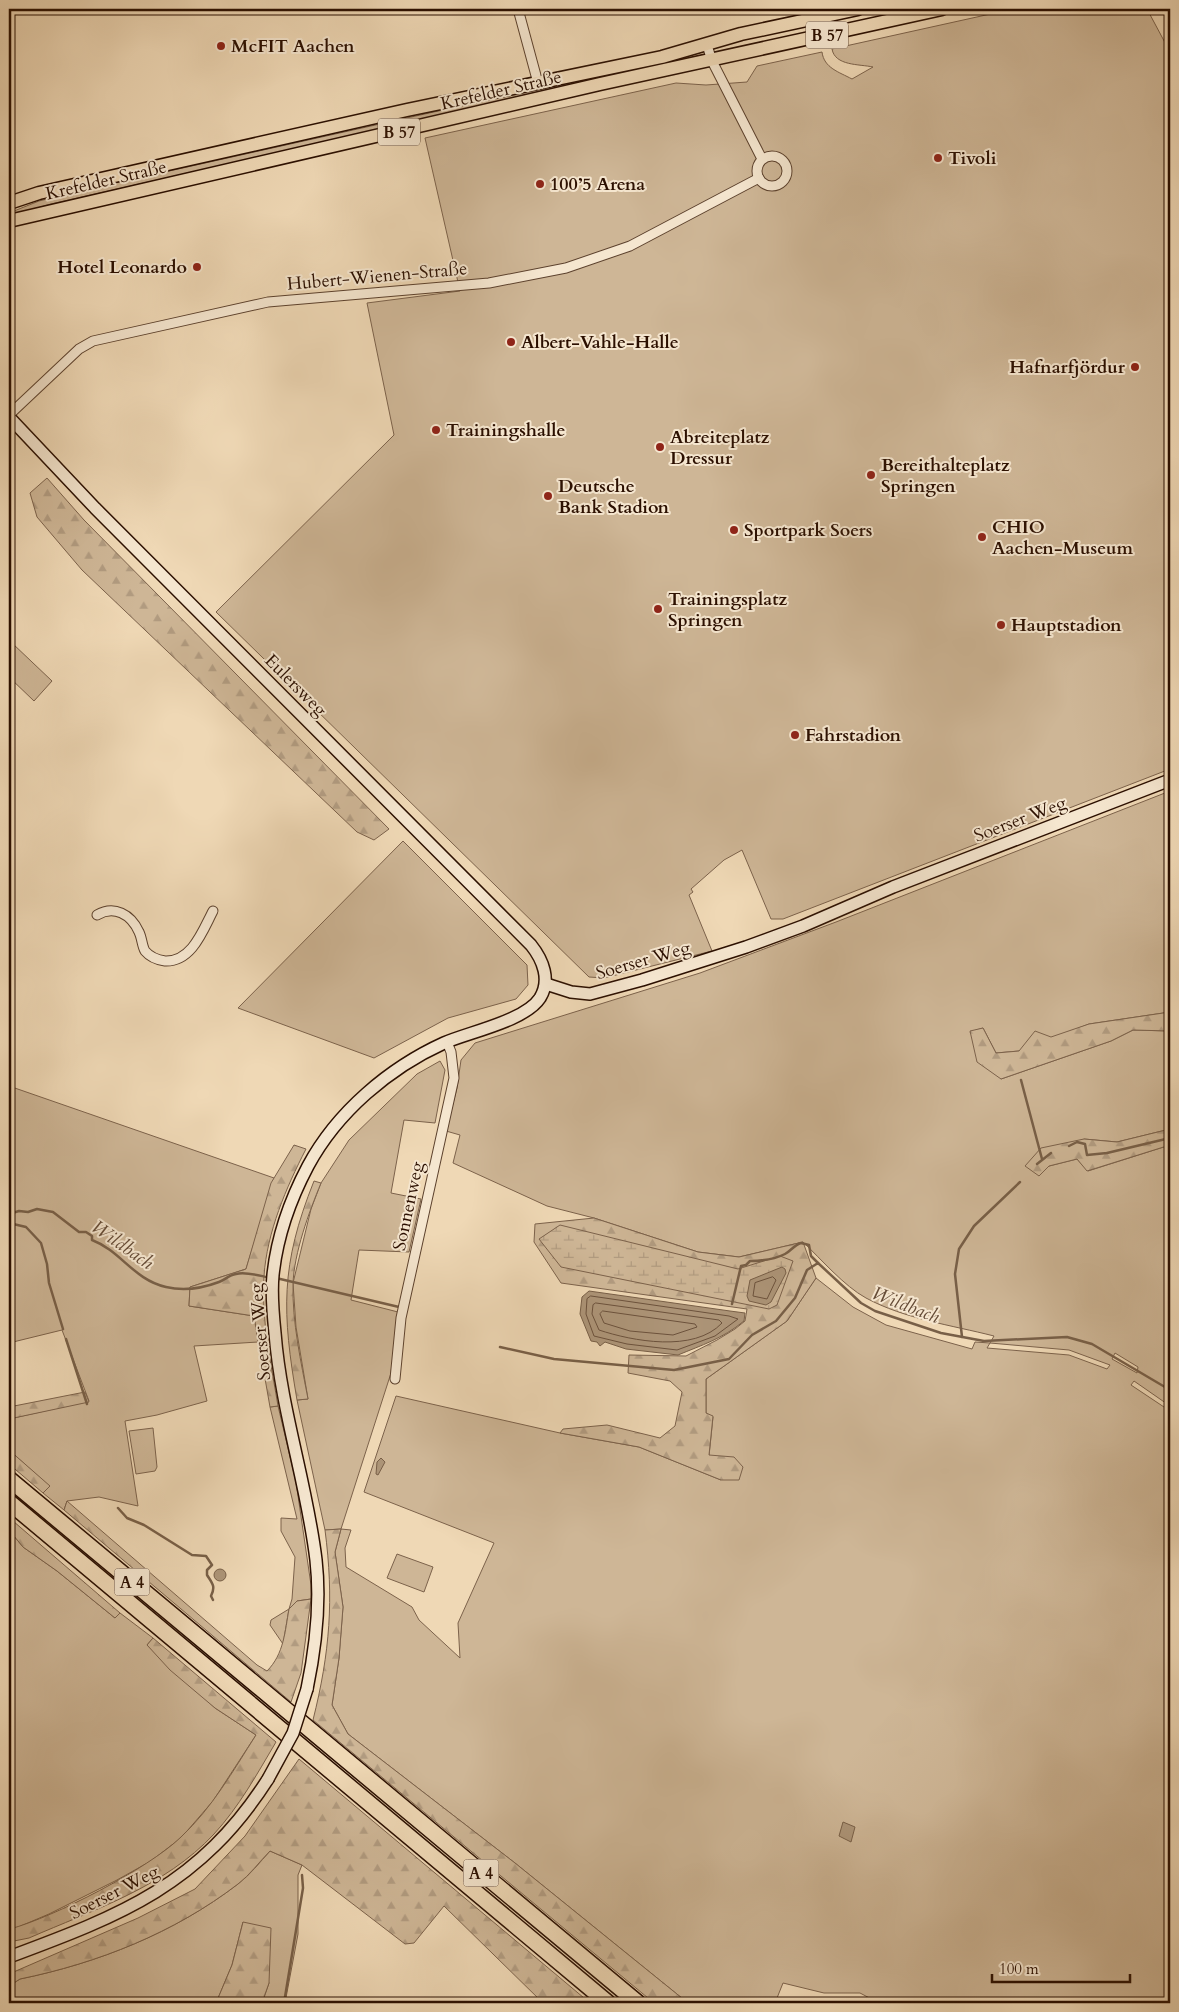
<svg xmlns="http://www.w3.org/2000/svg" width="1179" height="2012" viewBox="0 0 1179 2012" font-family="Cardo,serif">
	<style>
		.green { fill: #ceb696; stroke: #7c624b; fill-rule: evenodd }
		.forest { fill: url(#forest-firs); stroke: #7c624b }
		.wetland { fill: url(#wetland-marsh); stroke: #7c624b }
		.water { fill: #ac9477; stroke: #785f47 }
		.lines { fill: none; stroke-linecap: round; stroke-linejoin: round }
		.shore { stroke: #6c523c; stroke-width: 1 }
		.stream { stroke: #785f47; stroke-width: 2.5 }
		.street-casing { stroke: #5c412d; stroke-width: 11 }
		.secondary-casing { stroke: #2b0f00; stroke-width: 14 }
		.primary-casing { stroke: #2b0f00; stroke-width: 15 }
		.highway-casing { stroke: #2b0f00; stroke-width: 18 }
		.street { stroke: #f5e6cf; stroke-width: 9 }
		.secondary { stroke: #f5e6cf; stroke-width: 11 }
		.primary { stroke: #efd8b5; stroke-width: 12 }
		.highway { stroke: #efd8b5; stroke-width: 15 }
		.secondary-bridge-casing { stroke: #2b0f00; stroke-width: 14; stroke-linecap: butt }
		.secondary-bridge { stroke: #f5e6cf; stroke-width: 11 }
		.poi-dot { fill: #8f2418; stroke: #f5e6cf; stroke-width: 2 }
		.labels { text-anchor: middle; stroke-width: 4; stroke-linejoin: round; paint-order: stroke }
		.shield { fill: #f5e6cf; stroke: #68503e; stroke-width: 1 }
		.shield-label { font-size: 16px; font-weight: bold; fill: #2b0f00 }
		.poi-label { font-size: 18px; font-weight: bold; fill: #2b0f00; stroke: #f5e6cf; text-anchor: start }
		.street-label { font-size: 18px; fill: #2b0f00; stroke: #f5e6cf }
		.water-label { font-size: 19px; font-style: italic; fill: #654b36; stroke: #f5e6cf }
	</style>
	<defs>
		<pattern id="forest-firs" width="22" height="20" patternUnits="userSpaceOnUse" patternTransform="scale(1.25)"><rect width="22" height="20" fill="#ceb696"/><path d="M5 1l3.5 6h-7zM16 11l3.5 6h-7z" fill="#b19b80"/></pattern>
		<pattern id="wetland-marsh" width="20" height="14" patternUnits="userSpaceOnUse" patternTransform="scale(1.25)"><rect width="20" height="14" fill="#ceb696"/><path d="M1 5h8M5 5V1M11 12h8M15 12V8" fill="none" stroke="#b19b80"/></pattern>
	</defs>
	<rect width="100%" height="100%" fill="#efd8b5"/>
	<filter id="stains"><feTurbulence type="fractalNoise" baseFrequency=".004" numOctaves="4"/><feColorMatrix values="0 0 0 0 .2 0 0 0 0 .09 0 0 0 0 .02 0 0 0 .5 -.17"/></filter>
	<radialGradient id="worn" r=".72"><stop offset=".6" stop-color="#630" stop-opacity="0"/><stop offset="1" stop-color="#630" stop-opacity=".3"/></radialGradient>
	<g class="green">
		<path d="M1013 9H1147L1170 52V769L783 919H771L742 850 724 860 691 889 693 892 689 895 712 951 604 978 589 977 216 612 394 435 367 303 460 291 425 138 676 83 706 85 747 82 757 66 822 52C824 68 839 72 852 79L873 67C859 64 835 66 832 49Z"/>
		<path d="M685 56 687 60 51 204 9 216V213L39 201 84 190Z"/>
		<path d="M12 643 52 681 34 701 9 677V646Z"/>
		<path d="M1170 791V1012L1089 1024 1019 1051 996 1053 983 1028 970 1032 1001 1079 1111 1041 1133 1030 1170 1031V1129L1117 1142 1084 1139 1049 1166 1077 1159 1088 1171 1170 1145V1406L1134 1381 1131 1385 1170 1411V2003H879L860 1993H824L783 1983 775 2003H688L515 1863 348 1734 332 1705 339 1658 343 1607 335 1552 341 1529 325 1530 297 1400 308 1399 296 1327 293 1283 311 1209 321 1183 349 1140 417 1074 440 1061 445 1070 435 1123 404 1120 391 1193 421 1199 409 1252 359 1250 351 1300 398 1312 391 1373 341 1529 351 1530 345 1548 346 1567 412 1607 419 1620 460 1658 458 1623 494 1543 364 1492 396 1396 560 1433 639 1447 721 1480 709 1456 713 1417 706 1413V1379L787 1321 816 1278 853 1307 886 1325 972 1349 975 1342 990 1343 994 1336C951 1325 905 1319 866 1298 844 1286 821 1259 803 1242L739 1257 698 1252 594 1218 547 1206 453 1163 460 1135 446 1131 457 1088 461 1060 475 1043 700 973 836 922ZM990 1343 1069 1350 1110 1365 1107 1369 1069 1355 987 1348ZM1115 1353 1138 1367 1137 1373 1112 1359Z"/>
		<path d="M403 841 527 965 528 985 516 999 448 1018 374 1058 238 1008Z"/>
		<path d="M9 1086 274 1178 246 1269 190 1287 189 1306 254 1316 258 1342 194 1346 207 1401 157 1415 125 1421 138 1506 99 1497 67 1501 64 1510 43 1493 49 1486 9 1450V1419L89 1401 62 1330 9 1343Z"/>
		<path d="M278 1406 296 1482 311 1585V1599L297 1601 289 1609 283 1644 270 1625 271 1620 289 1609 292 1599 295 1557 281 1531V1518L297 1519 270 1407Z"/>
		<path d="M153 1428 157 1467 155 1471 136 1474 129 1431Z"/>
		<path d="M9 1530 23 1547 57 1571 115 1618 120 1613 153 1638 147 1645 215 1708 256 1735 213 1801 181 1838 151 1861 117 1880 49 1914 9 1931Z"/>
		<path d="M397 1554 433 1567 424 1592 387 1578Z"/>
		<path d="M270 1851 302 1865 298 1875V1934L285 2003H262L269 1983 243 1922 232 1965 216 2003H9V1986L20 1979C98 1963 174 1933 238 1884 250 1875 260 1862 270 1851Z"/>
	</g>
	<g class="forest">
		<path d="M47 478 84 520 389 829 374 840 357 832 82 570 37 517 30 493Z"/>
		<path d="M1170 1012V1031L1133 1030 1111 1041 1001 1079 977 1062 970 1031 983 1028 996 1053 1019 1051 1035 1031 1051 1037 1089 1024Z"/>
		<path d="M1170 1129V1145L1087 1171 1077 1159 1049 1166 1039 1176 1025 1166 1041 1148 1084 1139 1117 1142Z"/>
		<path d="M294 1145 306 1149C286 1188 267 1232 264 1276 261 1319 271 1364 278 1406L270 1407 254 1316 189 1306 190 1287 246 1269 271 1183Z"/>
		<path d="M314 1181 321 1183C309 1212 294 1253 293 1284 292 1322 301 1362 308 1399L297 1400C282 1312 280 1266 314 1181Z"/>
		<path d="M594 1218 698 1252 739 1257 803 1242 816 1278 787 1321 706 1379V1413L713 1416 709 1455 734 1457 743 1467 739 1480H721L639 1447 560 1433 563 1429 607 1425 660 1438 675 1426 682 1392 670 1381 628 1373 629 1355 686 1356 717 1340 735 1329 745 1321 747 1309 561 1283 534 1242 535 1224Z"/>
		<path d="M85 1392 89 1402 9 1419V1407Z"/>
		<path d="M9 1450 50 1486 43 1493 9 1464Z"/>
		<path d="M67 1501 257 1665 267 1671C284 1654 285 1631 289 1609L297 1601 311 1599 301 1673 291 1702 64 1510Z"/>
		<path d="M13 1521 120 1613 115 1618 57 1571 23 1547 9 1530V1523Z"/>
		<path d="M341 1529 335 1552 343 1607 339 1658 332 1705 348 1734 515 1863 688 2003H654L313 1720C330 1652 334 1599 325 1530Z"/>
		<path d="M153 1638 276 1742C257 1774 239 1807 214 1834 165 1887 93 1910 29 1938L14 1941 9 1939 10 1929C54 1917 148 1869 181 1837 212 1808 233 1771 256 1735L215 1708 170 1670 147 1645Z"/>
		<path d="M299 1759 590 2003H543L444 1906 414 1943 405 1944 302 1865 270 1851C259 1862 250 1875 238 1884 174 1933 98 1963 20 1979L9 1986V1974L138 1918 195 1889 245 1836Z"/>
		<path d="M243 1922 271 1928 269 1983 262 2003H216L232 1965Z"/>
	</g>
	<path class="wetland" d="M560 1225 738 1269 780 1256 793 1261 777 1305 769 1309 561 1267 539 1239Z"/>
	<g class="water">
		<path d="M782 1267 785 1269 786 1273 771 1302 766 1305 749 1301 747 1296 750 1280Z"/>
		<path d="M589 1291 730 1311 745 1313 744 1321C722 1339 702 1345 678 1355L626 1349 605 1342 600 1346 597 1342 591 1341 580 1314 582 1297Z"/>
		<path d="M381 1458 385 1462 378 1475 376 1474 377 1462Z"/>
		<circle cx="220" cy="1575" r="6"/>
		<path d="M843 1822 855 1827 851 1842 839 1836Z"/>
	</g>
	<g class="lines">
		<g class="shore">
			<path d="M773 1277 776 1280 767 1299 753 1296 755 1283Z"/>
			<path d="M591 1296 729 1316 738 1319 715 1336 677 1350 627 1344 594 1336 586 1314 587 1299Z"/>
			<path d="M596 1303 719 1320 722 1323C694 1353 632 1341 599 1330L592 1314 593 1305Z"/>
			<path d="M603 1311 695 1324 697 1327 673 1335 630 1331 604 1323 600 1314Z"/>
		</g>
		<g class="stream">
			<path d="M1021 1080 1042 1159"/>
			<path d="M1069 1146 1077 1142 1085 1144 1087 1155 1107 1153 1170 1138"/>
			<path d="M1037 1164 1051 1153"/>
			<path d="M9 1214 19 1211 28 1212 37 1209 53 1212 79 1232H86L92 1236V1240C121 1251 134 1280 166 1287 183 1291 203 1288 219 1282 225 1280 229 1275 236 1274 246 1271 260 1276 271 1278"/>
			<path d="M9 1223 26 1227 41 1243 47 1264 49 1283 63 1329"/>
			<path d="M276 1278 399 1307"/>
			<path d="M732 1304 741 1266 746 1265 750 1261C761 1261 775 1259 785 1254 791 1251 794 1245 801 1243L809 1245 811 1256 818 1263"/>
			<path d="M962 1337 955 1274 959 1249 974 1226 1020 1182"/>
			<path d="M66 1339 87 1404"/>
			<path d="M500 1347 554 1359 674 1370 729 1359 752 1335 776 1321 795 1298 807 1270 818 1263 861 1303 875 1311 941 1333 984 1341 1067 1337 1092 1344 1170 1390"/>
			<path d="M118 1508 127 1518 144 1525 192 1555 206 1556 212 1565 207 1570V1575C212 1583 216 1586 211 1596L213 1600"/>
			<path d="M284 2003 303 1888 302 1875"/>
		</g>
		<g class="street-casing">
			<g id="street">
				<path d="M518 9 538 83"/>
				<path d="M707 45 712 61 762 159"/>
				<circle cx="772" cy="171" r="15"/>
				<path d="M9 415 79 349 93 341 268 302 489 283 566 268 630 246 759 178"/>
				<path d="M97 915C114 905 131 914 139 932 142 938 142 946 145 951 150 957 158 960 165 961 192 962 203 930 213 911"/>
				<path d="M395 1379 401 1318 454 1078 451 1052 447 1042"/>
			</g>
		</g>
		<g class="secondary-casing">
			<g id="secondary">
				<path d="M9 417 95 508 531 945C543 960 551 980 540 998 525 1021 469 1032 444 1043 389 1068 337 1112 308 1166 290 1200 277 1237 273 1275 271 1294 273 1314 275 1333 281 1410 307 1484 316 1560 321 1604 316 1646 307 1689"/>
				<path d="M546 984 571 992 590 994 642 980 746 947 803 926 893 887 1170 780"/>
				<path d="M9 1957C122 1915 200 1885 268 1779"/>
			</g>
		</g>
		<g class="primary-casing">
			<g id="primary">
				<path d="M9 203 39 193 407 110 662 57 741 34 858 9"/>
				<path d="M9 221 600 84 942 9"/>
			</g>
		</g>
		<g class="highway-casing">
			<g id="highway">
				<path d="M9 1479 638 2003"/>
				<path d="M9 1502 608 2003"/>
			</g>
		</g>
		<use href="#street" class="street"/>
		<use href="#secondary" class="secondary"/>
		<use href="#primary" class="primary"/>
		<use href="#highway" class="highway"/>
		<g class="secondary-bridge-casing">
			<path id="secondary-bridge" d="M268 1779 293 1733 307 1689"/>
		</g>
		<use href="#secondary-bridge" class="secondary-bridge"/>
	</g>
	<g class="poi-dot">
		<circle cx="221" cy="46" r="5"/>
		<circle cx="938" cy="158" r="5"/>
		<circle cx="540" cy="184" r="5"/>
		<circle cx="197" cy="267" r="5"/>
		<circle cx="511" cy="342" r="5"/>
		<circle cx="1135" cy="367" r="5"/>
		<circle cx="436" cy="430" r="5"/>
		<circle cx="660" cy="447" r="5"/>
		<circle cx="871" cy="475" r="5"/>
		<circle cx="548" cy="496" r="5"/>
		<circle cx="734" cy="530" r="5"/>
		<circle cx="982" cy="537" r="5"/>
		<circle cx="658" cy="609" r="5"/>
		<circle cx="1001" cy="625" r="5"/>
		<circle cx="795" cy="735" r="5"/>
	</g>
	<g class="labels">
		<g class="shield">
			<rect x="806" y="21.5" width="42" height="27" rx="4"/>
			<rect x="378" y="118.5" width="42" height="27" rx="4"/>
			<rect x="114.5" y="1568.5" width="35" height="27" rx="4"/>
			<rect x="463.5" y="1859.5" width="35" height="27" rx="4"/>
		</g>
		<g class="shield-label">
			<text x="827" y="41">B 57</text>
			<text x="399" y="138">B 57</text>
			<text x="132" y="1588">A 4</text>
			<text x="481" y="1879">A 4</text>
		</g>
		<g class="poi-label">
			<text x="231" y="52">McFIT Aachen</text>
			<text x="948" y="164">Tivoli</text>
			<text x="550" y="190">100’5 Arena</text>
			<text x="187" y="273" text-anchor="end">Hotel Leonardo</text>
			<text x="521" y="348">Albert-Vahle-Halle</text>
			<text x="1125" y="373" text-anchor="end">Hafnarfjördur</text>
			<text x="446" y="436">Trainingshalle</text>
			<text x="670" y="443">Abreiteplatz<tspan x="670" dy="21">Dressur</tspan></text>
			<text x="881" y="471">Bereithalteplatz<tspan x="881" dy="21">Springen</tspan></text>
			<text x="558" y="492">Deutsche<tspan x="558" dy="21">Bank Stadion</tspan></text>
			<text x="992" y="533">CHIO<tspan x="992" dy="21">Aachen-Museum</tspan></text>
			<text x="744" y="536">Sportpark Soers</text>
			<text x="668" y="605">Trainingsplatz<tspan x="668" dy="21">Springen</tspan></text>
			<text x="1011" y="631">Hauptstadion</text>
			<text x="805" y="741">Fahrstadion</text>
		</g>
		<g class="street-label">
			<text transform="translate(501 90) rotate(-13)" y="6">Krefelder Straße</text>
			<text transform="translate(106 180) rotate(-13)" y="6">Krefelder Straße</text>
			<text transform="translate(377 276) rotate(-5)" y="6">Hubert-Wienen-Straße</text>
			<text transform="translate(296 685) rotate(45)" y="6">Eulersweg</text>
			<text transform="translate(1020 819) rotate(-21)" y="6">Soerser Weg</text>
			<text transform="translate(643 960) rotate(-16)" y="6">Soerser Weg</text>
			<text transform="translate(408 1206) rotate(-78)" y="6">Sonnenweg</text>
			<text transform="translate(260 1332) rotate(-95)" y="6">Soerser Weg</text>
			<text transform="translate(114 1892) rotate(-27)" y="6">Soerser Weg</text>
		</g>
		<g class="water-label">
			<text transform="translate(123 1244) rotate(35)" y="7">Wildbach</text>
			<text transform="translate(906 1304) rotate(21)" y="7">Wildbach</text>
		</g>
	</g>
	<rect width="1179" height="2012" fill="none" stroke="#efd8b5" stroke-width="30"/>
	<rect x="10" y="10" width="1159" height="1992" fill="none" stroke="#2b0f00" stroke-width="2.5"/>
	<rect x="15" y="15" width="1149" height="1982" fill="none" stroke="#2b0f00"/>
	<path d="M992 1974v8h138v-8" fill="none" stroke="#2b0f00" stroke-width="2.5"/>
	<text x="999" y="1974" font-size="15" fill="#2b0f00" stroke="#f5e6cf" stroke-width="4" paint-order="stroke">100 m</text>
	<rect width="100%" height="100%" filter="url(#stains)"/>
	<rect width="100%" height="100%" fill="url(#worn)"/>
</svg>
